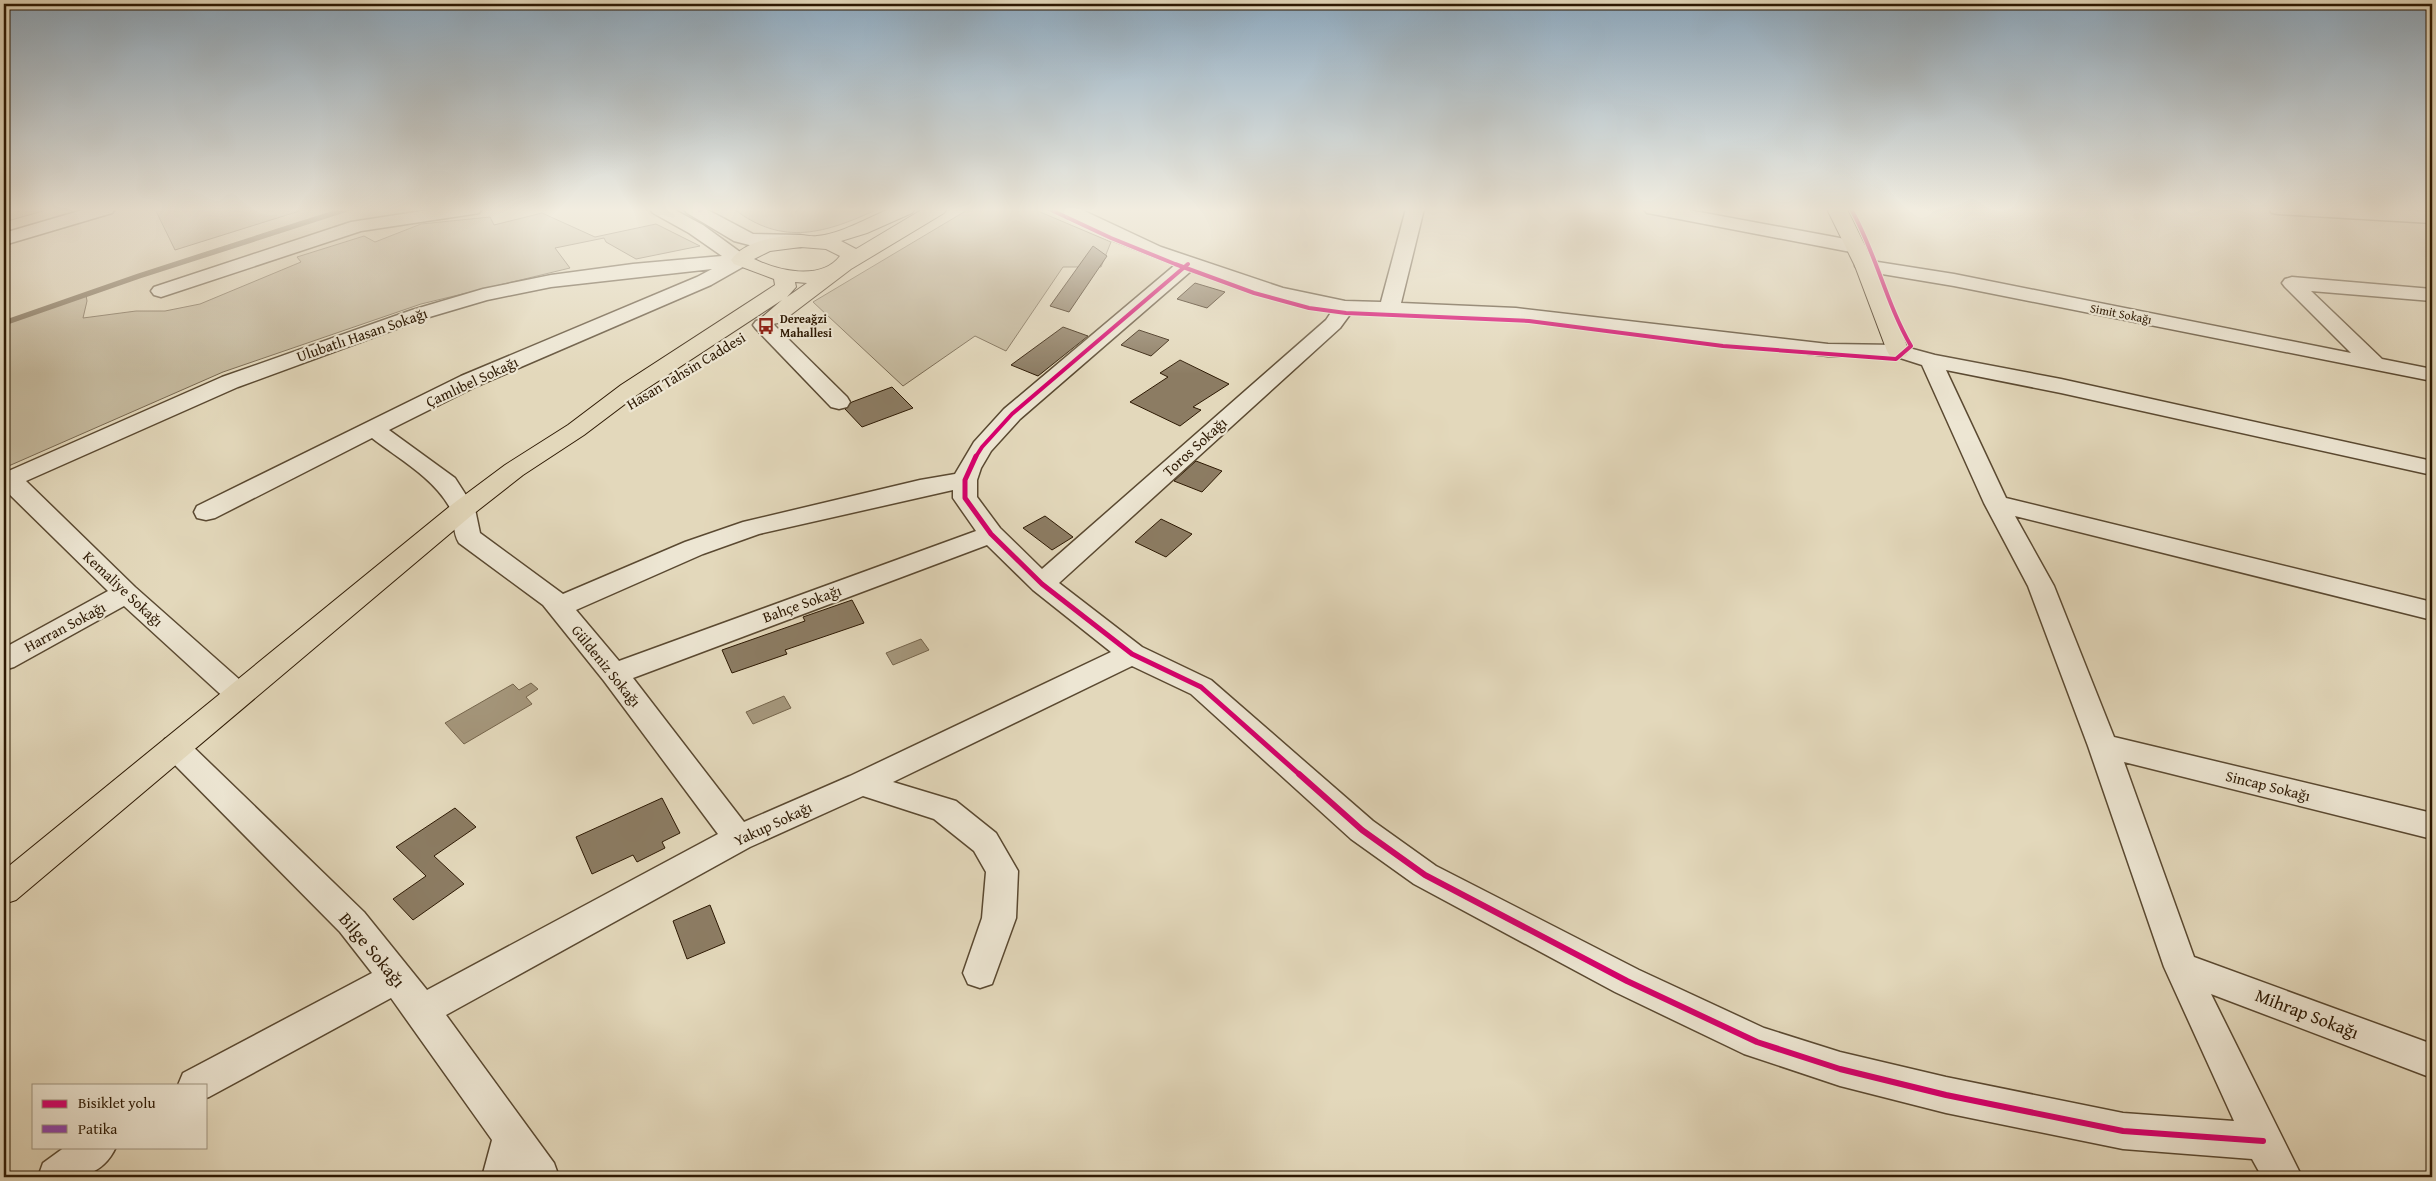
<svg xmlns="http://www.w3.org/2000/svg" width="2436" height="1181" viewBox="0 0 2436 1181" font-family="'Gentium Book Plus',serif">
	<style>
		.green { fill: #c4b89c; stroke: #786850 }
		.water { fill: #a5977c; stroke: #75654c }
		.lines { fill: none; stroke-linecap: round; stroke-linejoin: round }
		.stream { stroke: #75654c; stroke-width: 5.5 }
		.building { fill: #8c7c63; stroke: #2d1903 }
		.minor-casing { stroke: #5a4931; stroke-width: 3 }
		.major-casing { stroke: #2d1903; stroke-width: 2 }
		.minor { fill: #ede6d3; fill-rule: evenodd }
		.major { fill: #e3d8bb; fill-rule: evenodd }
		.quiet { stroke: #8e44ad; stroke-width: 3; stroke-dasharray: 5.5 3; stroke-linecap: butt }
		.cycleway-far2-casing { stroke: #ede6d3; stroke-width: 6 }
		.cycleway-far1-casing { stroke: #ede6d3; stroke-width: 8 }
		.cycleway-casing { stroke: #ede6d3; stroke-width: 9 }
		.cycleway-far2 { stroke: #d6006c; stroke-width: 4 }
		.cycleway-far1 { stroke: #d6006c; stroke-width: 5 }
		.cycleway { stroke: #d6006c; stroke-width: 6 }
		.labels { text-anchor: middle; stroke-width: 4.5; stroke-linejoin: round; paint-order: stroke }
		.far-street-label { font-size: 12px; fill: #2d1903; stroke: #ede6d3 }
		.far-poi-label { font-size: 12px; font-weight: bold; fill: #2d1903; stroke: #ede6d3; text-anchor: start }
		.street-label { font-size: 15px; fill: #2d1903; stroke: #ede6d3 }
		.near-street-label { font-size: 18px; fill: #2d1903; stroke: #ede6d3 }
	</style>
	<rect width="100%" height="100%" fill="#e3d8bb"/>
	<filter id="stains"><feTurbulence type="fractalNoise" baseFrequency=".004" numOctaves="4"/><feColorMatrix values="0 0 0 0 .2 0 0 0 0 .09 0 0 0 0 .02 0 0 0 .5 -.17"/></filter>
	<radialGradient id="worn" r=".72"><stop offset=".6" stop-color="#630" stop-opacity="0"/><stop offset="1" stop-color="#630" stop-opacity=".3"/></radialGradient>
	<g class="green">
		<path d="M4 209H50L4 222Z"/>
		<path d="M155 209H306L175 250Z"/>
		<path d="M734 209H878C826 233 783 247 734 209Z"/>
		<path d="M969 209H1033L1111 242 1101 267H1063L1006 351 975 336 903 386 813 302Z"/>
		<path d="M542 213 595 237 656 224 700 246 636 259 606 242 604 238 555 248 570 268 421 304 223 372 4 468V323L86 295 87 301 83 318 136 311H165L200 304 301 262 297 257 364 236 375 242 421 224 490 217 494 225Z"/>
	</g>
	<g class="water">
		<path d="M921 639 929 650 893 665 886 653Z"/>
		<path d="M531 683 538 689 526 697 532 704 464 744 445 723 513 684 519 690Z"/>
		<path d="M784 696 791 708 753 724 746 712Z"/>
	</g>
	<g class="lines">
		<path class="stream" d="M4 323 139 276 347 209"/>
	</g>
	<g class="building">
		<path d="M1093 246 1107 256 1069 312 1050 306Z"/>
		<path d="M1195 283 1225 292 1207 308 1177 299Z"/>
		<path d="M1063 327 1088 336 1038 376 1011 365Z"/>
		<path d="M1139 330 1169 340 1151 356 1121 345Z"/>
		<path d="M1180 360 1229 384 1193 407 1201 410 1180 426 1130 402 1168 377 1160 373Z"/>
		<path d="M892 387 913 408 862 427 845 409 852 402Z"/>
		<path d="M1196 461 1222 471 1202 492 1174 481Z"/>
		<path d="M1045 516 1073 537 1052 550 1023 528Z"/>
		<path d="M1161 519 1192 534 1166 557 1135 542Z"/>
		<path d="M852 600 864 623 785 650 787 654 732 673 722 650 805 621 803 617Z"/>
		<path d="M662 798 680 833 662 842 665 848 637 862 633 855 592 874 576 837Z"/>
		<path d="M455 808 476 827 434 856 464 884 413 920 393 899 426 876 396 847Z"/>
		<path d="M710 905 725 943 687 959 673 921Z"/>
	</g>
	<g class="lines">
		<g class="minor-casing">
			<g id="minor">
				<path d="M86 209H115L112 213 4 245V233Z"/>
				<path d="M435 209H482L479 213 473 214 361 231 161 297 154 295 151 291 154 287 351 222Z"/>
				<path d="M650 209H673L703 225 751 260 748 264 711 285 477 386 389 430 455 478 475 509 480 533 563 594 685 542 743 522 920 480 955 474 974 442 1004 409 1175 265 1112 240 1060 213 1057 209H1080L1161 247 1283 288 1345 301 1381 302 1406 209H1424L1401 303 1516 308 1828 344 1898 345 1935 355 2061 379 2432 461V475L2061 393 1946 370 2006 498 2432 602V620L2015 516 2054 586 2114 737 2432 813V839L2124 762 2194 957 2432 1044V1078L2211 994 2302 1177H2262L2252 1159 2123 1149 1946 1113 1840 1086 1744 1054 1615 992 1414 884 1351 839 1191 694 1132 666 893 782 956 801 996 833 1018 871 1016 918 992 984 980 988 968 984 963 973 982 918 986 872 974 851 934 819 863 796 750 847 446 1015 554 1163 559 1177H482L492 1140 391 998 209 1097 206 1098V1085H178L183 1073 372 973 340 932 165 755 160 747 165 739 175 736 185 739 364 912 427 990 718 834 604 681 543 605 459 543C452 532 455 517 449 506 432 477 399 459 372 438L215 518 206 520 197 518 194 512 197 506 461 376 697 277 712 269 551 287 487 300 426 318 238 387 26 481 135 587 249 688 253 695 249 702 239 705 229 702 124 606 14 667 4 670V648L108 591 4 489V473L222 377 412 310 483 289 551 275 633 264 722 256 689 233 653 213ZM1191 271 1269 297 1332 311 1326 320 1042 569 1000 528 977 497V480L981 468 991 451 1020 419ZM1351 313 1516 320 1828 356 1897 357 1922 365 1984 503 2028 586 2088 746 2164 967 2234 1121 2123 1113 1946 1077 1840 1052 1764 1028 1639 970 1436 866 1373 821 1211 680 1142 647 1059 583 1340 328ZM953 490V498L976 531 619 661 576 610 703 554 759 534ZM987 545 1033 590 1111 652 850 776 744 822 633 678Z"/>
				<path d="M684 209H706L753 234 800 235 807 237 809 241 807 245 800 247 753 246 734 241 687 213Z"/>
				<path d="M1644 209H1683L1856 241 1863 243 1866 247 1863 251 1856 253 1653 214 1647 213Z"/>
				<path d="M2269 209H2373L2432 212V223L2278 214 2272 213Z"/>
				<path d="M1865 260 1954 274 2351 353 2285 287 2282 283 2285 279 2292 277 2432 289V301L2311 291 2382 359 2432 369V381L1954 286 1858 270 1855 266 1858 262Z"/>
				<path d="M763 319 770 321 847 397 850 402 847 407 839 409 831 407 756 329 753 325 756 321Z"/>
				<path d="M65 1147H116C100 1181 72 1177 38 1177L43 1163Z"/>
			</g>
		</g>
		<g class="major-casing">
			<g id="major">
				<path d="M889 209H915L912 213 867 233 841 241 856 249 923 209H947L944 213 851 269 780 323 772 324 764 323 761 318 782 300 637 395 584 435 523 475 472 515 16 900 4 904V870L454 503 505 465 568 425 621 385 775 285 774 279 734 264 731 260C745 240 778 236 801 235 806 235 812 237 817 236 840 234 868 218 889 209ZM801 247 826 249 840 256C821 281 778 271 754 259L770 251ZM795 282 807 283 787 297 796 287Z"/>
				<path d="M1827 209H1847L1875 266 1909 351 1906 356 1898 358 1890 356 1887 351 1855 266Z"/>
			</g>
		</g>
		<use href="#minor" class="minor"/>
		<use href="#major" class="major"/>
		<path class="quiet" d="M698 211 703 209"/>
		<g class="cycleway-far2-casing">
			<g id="cycleway-far2">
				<path d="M1049 209 1111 238 1175 264 1254 293 1309 308 1346 313 1529 321 1723 346 1896 359 1911 346C1886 303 1876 253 1851 209"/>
				<path d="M975 458 982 447 1012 414 1188 264"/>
			</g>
		</g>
		<g class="cycleway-far1-casing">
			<path id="cycleway-far1" d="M976 456 965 480V498L991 534 1042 584 1132 654 1201 687 1300 775"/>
		</g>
		<g class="cycleway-casing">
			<path id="cycleway" d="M1299 774 1362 830 1425 875 1627 981 1757 1042 1840 1069 1946 1095 2123 1131 2263 1141"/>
		</g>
		<use href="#cycleway-far2" class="cycleway-far2"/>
		<use href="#cycleway-far1" class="cycleway-far1"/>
		<use href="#cycleway" class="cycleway"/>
	</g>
	<linearGradient id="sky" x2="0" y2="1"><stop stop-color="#8da8bd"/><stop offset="0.56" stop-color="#f2ede0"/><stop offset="1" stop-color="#f2ede0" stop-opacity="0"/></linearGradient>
	<rect width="2436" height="374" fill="url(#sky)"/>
	<defs>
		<g id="bus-bare" transform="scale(1.35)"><path d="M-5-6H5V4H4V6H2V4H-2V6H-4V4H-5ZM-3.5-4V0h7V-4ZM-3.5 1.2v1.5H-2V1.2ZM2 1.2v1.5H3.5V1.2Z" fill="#8f2418" stroke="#ede6d3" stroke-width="2.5" paint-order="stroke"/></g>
	</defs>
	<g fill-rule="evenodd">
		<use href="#bus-bare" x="766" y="326"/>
	</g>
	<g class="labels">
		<g class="far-street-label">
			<text transform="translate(2121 314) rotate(11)" y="4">Simit Sokağı</text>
		</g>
		<g class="far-poi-label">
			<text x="780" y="323">Dereağzi<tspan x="780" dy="14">Mahallesi</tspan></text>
		</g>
		<g class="street-label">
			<text transform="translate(362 335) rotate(-19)" y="5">Ulubatlı Hasan Sokağı</text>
			<text transform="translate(686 371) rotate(-31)" y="5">Hasan Tahsin Caddesi</text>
			<text transform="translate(472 382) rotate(-25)" y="5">Çamlıbel Sokağı</text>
			<text transform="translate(1195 447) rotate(-42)" y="5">Toros Sokağı</text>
			<text transform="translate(123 589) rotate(43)" y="5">Kemaliye Sokağı</text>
			<text transform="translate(802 604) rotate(-20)" y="5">Bahçe Sokağı</text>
			<text transform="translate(65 627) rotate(-28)" y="5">Harran Sokağı</text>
			<text transform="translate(606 666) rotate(51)" y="5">Güldeniz Sokağı</text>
			<text transform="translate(2268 786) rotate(14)" y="5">Sincap Sokağı</text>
			<text transform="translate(773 824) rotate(-25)" y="5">Yakup Sokağı</text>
		</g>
		<g class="near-street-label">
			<text transform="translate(372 950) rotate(50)" y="6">Bilge Sokağı</text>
			<text transform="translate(2307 1014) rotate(21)" y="6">Mihrap Sokağı</text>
		</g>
	</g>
	<rect width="2436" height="1181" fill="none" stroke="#e3d8bb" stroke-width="20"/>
	<rect x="5" y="5" width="2426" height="1171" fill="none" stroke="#2d1903" stroke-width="2.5"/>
	<rect x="10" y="10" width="2416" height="1161" fill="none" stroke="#2d1903"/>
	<rect x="32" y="1084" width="175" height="65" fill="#ede6d3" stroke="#a09480"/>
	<rect x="42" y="1100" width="25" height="8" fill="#d6006c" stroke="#a09480"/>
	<text x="78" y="1108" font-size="15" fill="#2d1903">Bisiklet yolu</text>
	<rect x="42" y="1125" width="25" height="8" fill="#8e44ad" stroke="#a09480"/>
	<text x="78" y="1134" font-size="15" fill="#2d1903">Patika</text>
	<rect width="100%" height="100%" filter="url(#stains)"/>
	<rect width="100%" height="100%" fill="url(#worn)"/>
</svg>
